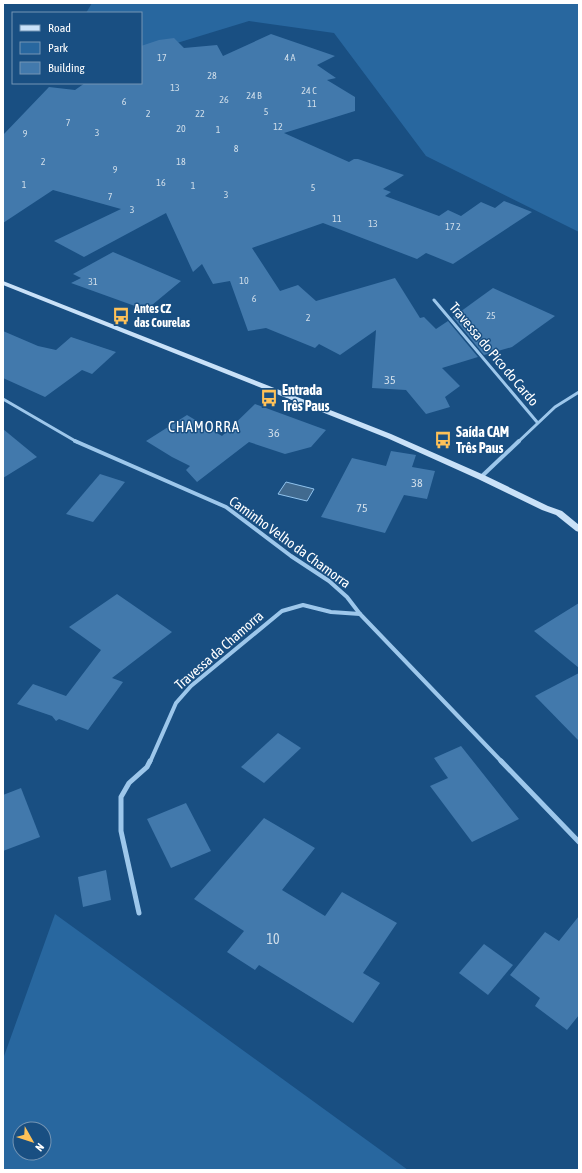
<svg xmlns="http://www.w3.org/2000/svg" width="582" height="1173" viewBox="0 0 582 1173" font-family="'Asap Condensed',sans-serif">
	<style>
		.green { fill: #28679f; fill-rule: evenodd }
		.water { fill: #416a8f; stroke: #90c3ee }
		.building { fill: #4279ac }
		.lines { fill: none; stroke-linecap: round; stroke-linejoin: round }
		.minor-far2 { stroke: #9dc7eb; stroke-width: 3 }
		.minor-far1 { stroke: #9dc7eb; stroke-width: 4 }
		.minor { stroke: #9dc7eb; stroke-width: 5 }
		.secondary { fill: #c9e1f8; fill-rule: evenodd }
		.labels { text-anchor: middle; stroke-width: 3; stroke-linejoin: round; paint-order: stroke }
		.far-number-label { font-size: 10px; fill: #d0deea }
		.far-poi-label { font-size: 12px; font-weight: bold; fill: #fff; stroke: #194f82; text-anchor: start }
		.number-label { font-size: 12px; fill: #d0deea }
		.street-label { font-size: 14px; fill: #fff; stroke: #194f82 }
		.poi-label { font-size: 14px; font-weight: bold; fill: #fff; stroke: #194f82; text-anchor: start }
		.near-number-label { font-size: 14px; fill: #d0deea }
		.neighbourhood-label { font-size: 15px; letter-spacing: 1px; fill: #fff; stroke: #194f82 }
	</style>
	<rect width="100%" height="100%" fill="#194f82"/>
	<g class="green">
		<path d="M92 3H579V232L426 156 334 33 249 21 141 54V13H86Z"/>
		<path d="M55 914 408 1170H3V1059ZM20 1129H44V1153H20Z"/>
	</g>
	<path class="water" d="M286 482 314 489 307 501 278 494Z"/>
	<g class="building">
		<path d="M271 34 335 56 317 65 336 78 327 80 355 97V111L284 133 349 162 354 159H358L404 175 383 189 391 192 385 196 439 216 448 210 461 216 481 202 495 208 504 201 532 212 453 264 426 253 417 259 323 223 252 248 280 291 298 285 316 301 395 278 420 318 424 317 436 329 448 321 478 357 442 368 460 386 445 397 450 407 426 414 406 390 372 388 376 330 340 355 319 344 315 348 266 328 248 331 230 281 213 284 202 264 193 272 166 213 84 257 54 241 121 209 53 190 3 223V135L49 87 75 90 85 83H141V46L159 40 174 38 184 48 217 45 223 56Z"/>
		<path d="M113 252 181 281 146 310 71 283 81 278 73 274Z"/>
		<path d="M493 288 555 316 512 347 484 355 453 317Z"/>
		<path d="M3 331 38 346 56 350 71 337 116 352 92 374 82 370 45 397 3 378Z"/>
		<path d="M255 404 326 430 311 447 285 454 249 442 197 482 186 470 190 466 172 457 146 441 187 415 222 436Z"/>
		<path d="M3 429 37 457 3 478Z"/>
		<path d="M391 451 416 455 412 467 435 471 427 499 404 495 385 533 321 517 352 458 386 466Z"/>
		<path d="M100 474 125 482 93 522 66 514Z"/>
		<path d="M117 594 172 632 112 678 123 682 88 730 59 719 56 721 52 716 17 704 33 684 66 696 101 650 69 627Z"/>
		<path d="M579 603V668L534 631Z"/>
		<path d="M579 673V741L535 696Z"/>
		<path d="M278 733 301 748 264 783 241 767Z"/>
		<path d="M461 746 519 819 472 842 430 786 448 778 434 758Z"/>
		<path d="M21 788 40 837 3 851V795Z"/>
		<path d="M186 803 211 851 171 868 147 819Z"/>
		<path d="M264 818 315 848 282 890 325 916 342 892 397 923 363 973 380 983 353 1023 259 965 255 970 227 952 244 931 194 899Z"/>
		<path d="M106 870 111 900 83 907 78 877Z"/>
		<path d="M579 916V1015L567 1030 535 1006 540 998 510 975 545 932 559 941Z"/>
		<path d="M484 944 513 965 488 995 459 973Z"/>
	</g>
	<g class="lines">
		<g class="minor-far2">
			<path d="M434 300 537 422"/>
			<path d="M3 399 77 442"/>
			<path d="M518 442 555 407 579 392"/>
		</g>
		<g class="minor-far1">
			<path d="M75 441 226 507 291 556 329 581 347 597 360 614 502 762"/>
			<path d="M481 477 519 441"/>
			<path d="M150 762 176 703 191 686 282 611 303 605 331 612 360 614"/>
		</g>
		<g class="minor">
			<path d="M501 761 579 842"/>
			<path d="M139 913 121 831V797L129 783 147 767 150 761"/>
		</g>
		<path class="secondary" d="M3 281 391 434 484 475 548 506 562 511 579 525V532L576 531 556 515 542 510 478 479 387 438 3 285Z"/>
	</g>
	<defs>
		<g id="bus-bare" transform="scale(1.38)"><path d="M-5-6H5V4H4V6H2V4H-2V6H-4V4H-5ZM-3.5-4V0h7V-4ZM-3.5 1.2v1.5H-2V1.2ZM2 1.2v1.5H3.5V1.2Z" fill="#fec158" stroke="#194f82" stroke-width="2.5" paint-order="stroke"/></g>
	</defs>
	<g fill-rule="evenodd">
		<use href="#bus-bare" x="121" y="316"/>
		<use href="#bus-bare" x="269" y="398"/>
		<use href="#bus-bare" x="443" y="440"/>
	</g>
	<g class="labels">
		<g class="far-number-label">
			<text x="162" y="61">17</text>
			<text x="290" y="61">4 A</text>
			<text x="212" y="79">28</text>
			<text x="175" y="91">13</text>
			<text x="309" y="94">24 C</text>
			<text x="254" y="99">24 B</text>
			<text x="224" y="103">26</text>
			<text x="124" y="105">6</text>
			<text x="312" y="107">11</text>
			<text x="266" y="115">5</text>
			<text x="148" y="117">2</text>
			<text x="200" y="117">22</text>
			<text x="68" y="126">7</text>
			<text x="278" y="130">12</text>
			<text x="181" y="132">20</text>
			<text x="218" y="133">1</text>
			<text x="97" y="136">3</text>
			<text x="25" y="137">9</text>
			<text x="236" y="152">8</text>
			<text x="43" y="165">2</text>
			<text x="181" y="165">18</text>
			<text x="115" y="173">9</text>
			<text x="161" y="186">16</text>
			<text x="24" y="188">1</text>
			<text x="193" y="189">1</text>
			<text x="313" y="191">5</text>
			<text x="226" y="198">3</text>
			<text x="110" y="200">7</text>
			<text x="132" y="213">3</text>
			<text x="337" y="222">11</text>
			<text x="373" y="227">13</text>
			<text x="453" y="230">17 2</text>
			<text x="244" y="284">10</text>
			<text x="93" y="285">31</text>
			<text x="254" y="302">6</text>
			<text x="491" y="319">25</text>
			<text x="308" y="321">2</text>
		</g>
		<g class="far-poi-label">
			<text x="134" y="313">Antes CZ<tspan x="134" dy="14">das Courelas</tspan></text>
		</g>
		<g class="number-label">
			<text x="390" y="384">35</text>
			<text x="274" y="437">36</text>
			<text x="417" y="487">38</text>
			<text x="362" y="512">75</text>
		</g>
		<g class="street-label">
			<text transform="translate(494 354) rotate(50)" y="5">Travessa do Pico do Cardo</text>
			<text transform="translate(290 542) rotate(36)" y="5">Caminho Velho da Chamorra</text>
			<text transform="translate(219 650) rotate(-41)" y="5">Travessa da Chamorra</text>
		</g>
		<g class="poi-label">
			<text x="282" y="395">Entrada<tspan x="282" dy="16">Três Paus</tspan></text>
			<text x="456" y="437">Saída CAM<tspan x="456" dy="16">Três Paus</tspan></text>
		</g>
		<g class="near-number-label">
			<text x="273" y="944">10</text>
		</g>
		<g class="neighbourhood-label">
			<text x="204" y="432">CHAMORRA</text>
		</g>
	</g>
	<rect width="582" height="1173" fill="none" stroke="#ffffff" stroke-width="8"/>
	<rect x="12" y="12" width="130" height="72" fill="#194f82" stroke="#7595b4"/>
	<rect x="20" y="25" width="20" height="6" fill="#c9e1f8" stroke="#7595b4"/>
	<text x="48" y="32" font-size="12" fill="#ffffff">Road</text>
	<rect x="20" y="42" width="20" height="12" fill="#28679f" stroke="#7595b4"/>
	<text x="48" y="52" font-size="12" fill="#ffffff">Park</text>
	<rect x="20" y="62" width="20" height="12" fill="#4279ac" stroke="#7595b4"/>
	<text x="48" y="72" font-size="12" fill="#ffffff">Building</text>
	<g transform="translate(32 1141) rotate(129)"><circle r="19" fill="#194f82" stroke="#7595b4"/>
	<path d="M0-3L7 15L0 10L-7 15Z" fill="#fec158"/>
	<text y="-6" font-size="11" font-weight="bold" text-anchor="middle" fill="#ffffff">N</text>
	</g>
</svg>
